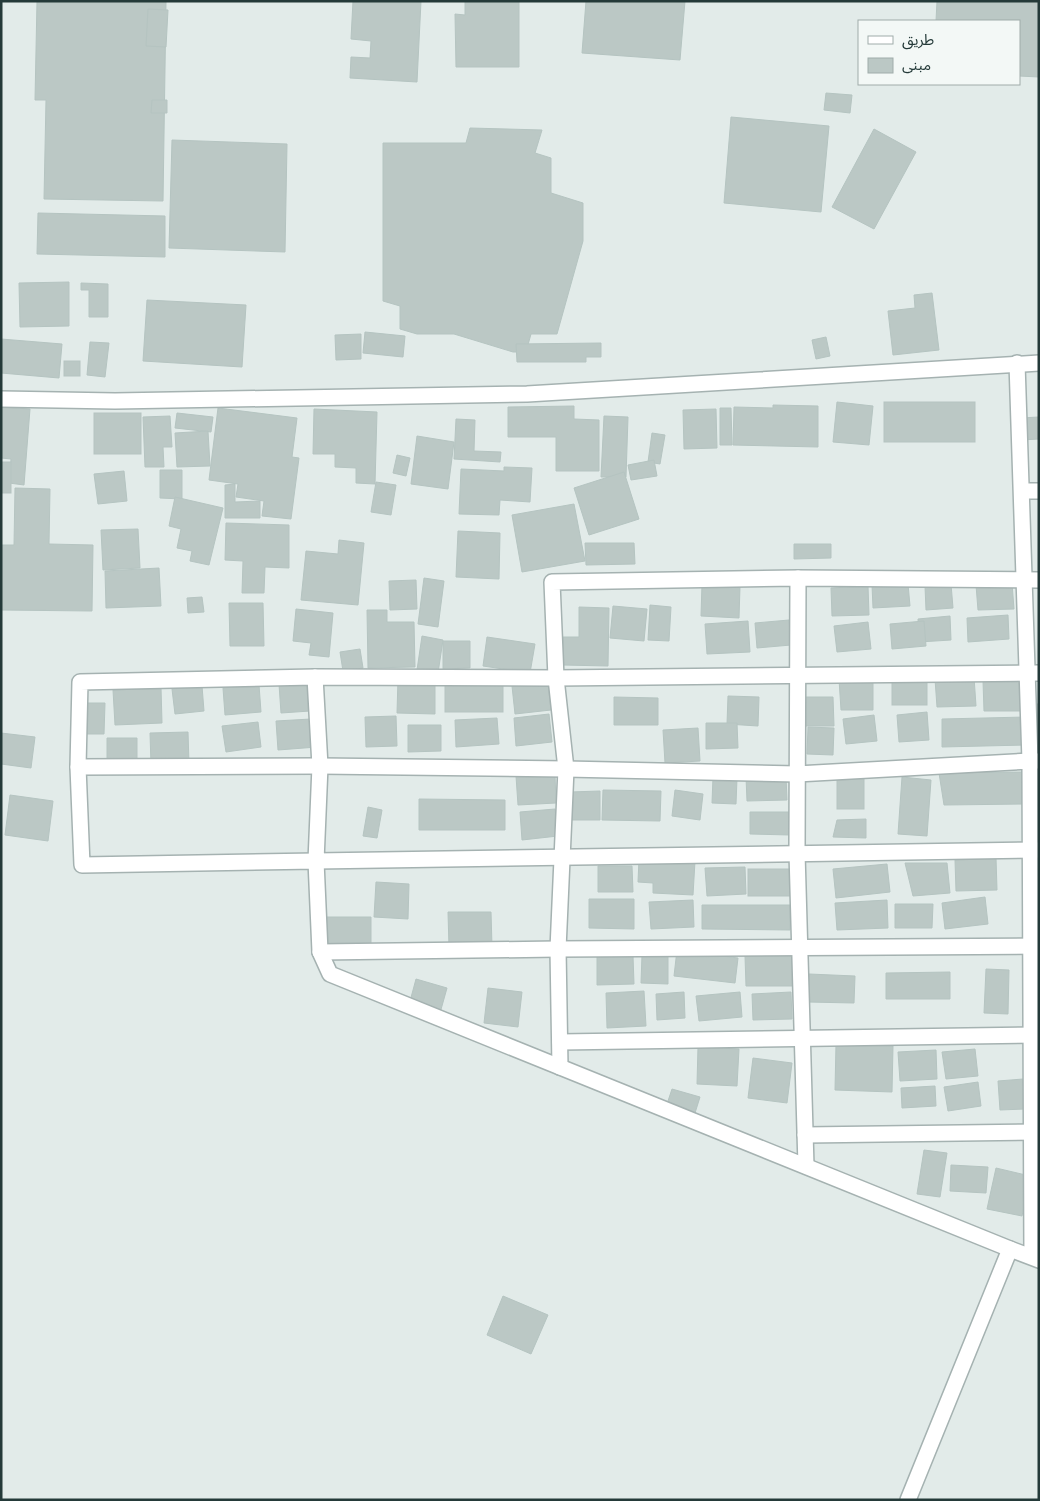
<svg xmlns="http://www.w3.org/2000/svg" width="1040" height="1501" viewBox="0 0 1040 1501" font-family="'Alegreya Sans','Noto Sans Arabic',sans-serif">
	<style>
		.building { fill: #bbc8c5; stroke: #b5c4c1 }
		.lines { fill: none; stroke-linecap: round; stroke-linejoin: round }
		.minor-casing { stroke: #a5b2b1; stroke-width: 18 }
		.minor { stroke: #fff; stroke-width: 15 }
	</style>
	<rect width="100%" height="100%" fill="#e2ebe9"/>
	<g class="building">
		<path d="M37 1 166 2 163 201 44 199 46 100H35Z"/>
		<path d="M353 1H421L417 82 350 78 351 57 370 58 371 41 351 39Z"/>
		<path d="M465 1H519V67H456L455 14 465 15Z"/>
		<path d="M586 1H685L680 60 582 53Z"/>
		<path d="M937 1H1039V77L1019 76V21H936Z"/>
		<path d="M148 9 168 10 166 47 146 46Z"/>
		<path d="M826 93 852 95 850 113 824 110Z"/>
		<path d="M152 100H167V113H151Z"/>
		<path d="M731 117 829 126 821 212 724 203Z"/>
		<path d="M470 128 542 130 535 153 551 158V193L583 203V241L557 334H531L526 352H513L454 334H417L400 329V306L383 301V143H466Z"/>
		<path d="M874 129 916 152 874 229 832 207Z"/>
		<path d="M172 140 287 144 285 252 169 248Z"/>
		<path d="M38 213 165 216V257L37 254Z"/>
		<path d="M69 282V326L20 327 19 283Z"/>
		<path d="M81 283 108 284V317H89V290H81Z"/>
		<path d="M932 293 939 350 893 355 888 311 915 308 914 295Z"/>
		<path d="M147 300 246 305 242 367 143 361Z"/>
		<path d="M365 332 405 336 403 357 363 353Z"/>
		<path d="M361 334V359L336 360 335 335Z"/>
		<path d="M826 337 830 356 816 359 812 340Z"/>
		<path d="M1 339 62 344 59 378 1 373Z"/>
		<path d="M90 342 109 343 105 377 87 375Z"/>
		<path d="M601 343V357H586V362H517L516 344Z"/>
		<rect x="64" y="361" width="16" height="15"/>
		<path d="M837 402 873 406 869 445 833 442Z"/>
		<rect x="884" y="402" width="91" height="40"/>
		<path d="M773 405 818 406V447L733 445 734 407 773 408Z"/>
		<path d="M574 406V419L599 420V471H556V437H508V407Z"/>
		<path d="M1 407 30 409 24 485 9 483 11 459 1 458Z"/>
		<path d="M218 408 297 418 292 457 299 458 291 519 262 516 264 501 236 497 238 484 209 480Z"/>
		<path d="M720 408H731L732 445H720Z"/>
		<path d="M314 409 377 412 375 484 356 483V468L335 467V454H313Z"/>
		<path d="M716 409 717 448 684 449 683 410Z"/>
		<rect x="94" y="413" width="47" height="41"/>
		<path d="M177 413 213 417 211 432 175 428Z"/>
		<path d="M170 416 172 447H163L164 467H145L143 417Z"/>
		<path d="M604 416 628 417 626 477H601Z"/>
		<path d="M1039 417V439L1021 440 1020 418Z"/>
		<path d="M456 419 475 420 474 451 501 452 500 462 454 459Z"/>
		<path d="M208 431 210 466 177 467 175 433Z"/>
		<path d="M652 433 665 435 660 464 648 462Z"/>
		<path d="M417 436 454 442 448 489 411 484Z"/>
		<path d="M397 455 410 458 406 476 393 473Z"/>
		<path d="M654 460 657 476 631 480 628 465Z"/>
		<rect x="1" y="462" width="10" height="31"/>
		<path d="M504 467 532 468 530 502 500 500 499 515 459 514 461 469 504 471Z"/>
		<path d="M160 470H182V499L160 498Z"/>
		<path d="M124 471 127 501 98 504 94 474Z"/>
		<path d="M624 472 639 519 589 535 574 488Z"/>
		<path d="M376 482 396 485 391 515 371 512Z"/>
		<path d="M235 484V502L260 501V518H225V485Z"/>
		<path d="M15 488 50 489 49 544 93 545 92 611 1 610 2 545H14Z"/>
		<path d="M175 497 223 508 209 565 190 561 192 551 177 548 181 529 169 526Z"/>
		<path d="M574 504 585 561 522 572 512 515Z"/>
		<path d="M226 523 289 525V568L265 567 264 593H242L243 561 225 560Z"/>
		<path d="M138 529 140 568 103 570 101 530Z"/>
		<path d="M458 531 500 533 499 579 456 577Z"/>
		<path d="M339 540 364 543 358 605 301 600 306 551 338 554Z"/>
		<path d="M585 543H634L635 564 586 565Z"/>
		<path d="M794 544H831V558L794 559Z"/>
		<path d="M159 568 161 606 106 608 105 571Z"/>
		<path d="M424 578 444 581 438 627 418 624Z"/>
		<path d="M416 580 417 609 390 610 389 581Z"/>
		<path d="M1012 583 1014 609 978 610 976 585Z"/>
		<path d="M702 584 740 586 739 618 701 616Z"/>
		<path d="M908 584 910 606 873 608 872 585Z"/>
		<path d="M951 584 953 608 926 610 925 586Z"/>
		<path d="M868 586 869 615 832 616 831 588Z"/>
		<path d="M202 597 204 612 188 613 187 598Z"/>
		<path d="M229 603H263L264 646H230Z"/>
		<path d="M650 605 671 607 669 641 648 640Z"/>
		<path d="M613 606 647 609 644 641 610 638Z"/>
		<path d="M579 607 609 608 608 666 563 665V637H579Z"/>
		<path d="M296 609 333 613 329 657 309 655 311 643 293 641Z"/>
		<path d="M367 610H387V622H414L415 667 368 668Z"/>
		<path d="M1008 615 1009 639 968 642 967 618Z"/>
		<path d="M950 616 951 640 919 642 918 619Z"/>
		<path d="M789 620 791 645 757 648 755 623Z"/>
		<path d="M748 621 750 652 707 654 705 624Z"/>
		<path d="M924 621 926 646 892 649 890 624Z"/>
		<path d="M868 622 871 649 837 652 834 626Z"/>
		<path d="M422 636 443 640 438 673 417 670Z"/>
		<path d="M487 637 535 644 530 673 483 666Z"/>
		<path d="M443 641H470V668L443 669Z"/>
		<path d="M360 649 363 668 343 671 340 652Z"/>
		<path d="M974 677 976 706 937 707 935 679Z"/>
		<path d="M398 679 435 680V714L397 713Z"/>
		<path d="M839 679 873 683V710H841Z"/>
		<rect x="892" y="679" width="35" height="26"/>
		<path d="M1026 680 1027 711H984L983 681Z"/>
		<path d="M308 682 310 711 281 713 279 684Z"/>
		<rect x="445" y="682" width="58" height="30"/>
		<path d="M548 682 551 710 515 714 512 686Z"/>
		<path d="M259 685 261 712 225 715 223 688Z"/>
		<path d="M202 686 204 711 175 714 172 689Z"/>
		<path d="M161 688 162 723 115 725 113 690Z"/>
		<path d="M728 696 759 697 758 726 727 724Z"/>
		<path d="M614 697 658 698V725H614Z"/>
		<path d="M805 697H833L834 726H805Z"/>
		<path d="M81 703H105L104 734H81Z"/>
		<path d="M1035 704H1039V734H1034Z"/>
		<path d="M927 712 929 740 899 742 897 715Z"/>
		<path d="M549 714 552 742 516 746 514 718Z"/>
		<path d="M874 715 877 741 846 744 843 719Z"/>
		<path d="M396 716 397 746 366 747 365 717Z"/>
		<path d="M1026 717V745L942 747V719Z"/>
		<path d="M497 718 499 744 456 747 455 720Z"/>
		<path d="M311 719 317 747 278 750 276 721Z"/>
		<path d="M258 722 261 747 226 752 222 726Z"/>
		<path d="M706 723H737L738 748 706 749Z"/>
		<path d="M408 725H441V751L408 752Z"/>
		<path d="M808 727 834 728 833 755 807 754Z"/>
		<path d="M698 728 700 761 665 763 663 730Z"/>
		<path d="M188 732 189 764 151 765 150 733Z"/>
		<path d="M1 733 35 737 31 768 1 764Z"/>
		<path d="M107 738H137V764L107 763Z"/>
		<path d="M1024 772 1026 804 944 805 939 773Z"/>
		<path d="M555 774 556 803 518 805 516 776Z"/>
		<path d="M786 776 787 800 747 801 746 777Z"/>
		<path d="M713 777 737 778 736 804 712 803Z"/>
		<path d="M902 777 931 780 927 836 898 834Z"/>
		<rect x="837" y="778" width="27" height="31"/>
		<path d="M603 790 661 791 660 821 602 820Z"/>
		<path d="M675 790 703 794 700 820 672 816Z"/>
		<path d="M600 791V820H570V792Z"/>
		<path d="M10 795 53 801 48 841 5 835Z"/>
		<path d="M419 799 505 800V830H419Z"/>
		<path d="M368 807 382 810 377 838 363 836Z"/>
		<path d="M555 809 558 836 522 840 520 812Z"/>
		<path d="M750 812H789L790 835 750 834Z"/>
		<path d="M866 819V838L833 837 837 820Z"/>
		<path d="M996 858 997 890 956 891 955 860Z"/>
		<path d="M639 859 695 861 693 895 653 893V883L638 882Z"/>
		<path d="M905 863H947L950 893 913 896Z"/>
		<path d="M887 864 890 892 836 898 833 869Z"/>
		<path d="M598 866H632L633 892H598Z"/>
		<path d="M745 867 746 894 707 896 705 868Z"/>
		<rect x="748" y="869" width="45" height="27"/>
		<path d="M376 882 409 884 408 919 374 917Z"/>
		<path d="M985 897 988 924 945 929 942 903Z"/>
		<path d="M589 899H634V929L589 928Z"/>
		<path d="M693 900 694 927 651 929 649 902Z"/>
		<path d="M887 900 888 928 837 930 835 903Z"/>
		<path d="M895 904H933L932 928H895Z"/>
		<path d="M702 905H790V930L702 929Z"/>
		<path d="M448 912H491L492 947H449Z"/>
		<path d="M324 917H371V946L324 947Z"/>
		<path d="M677 950 738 958 735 983 674 976Z"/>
		<path d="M642 955H668V984L641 983Z"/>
		<path d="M794 955V986H746L745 956Z"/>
		<path d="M633 956 634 984 597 985V957Z"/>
		<path d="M986 969 1009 970 1008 1014 984 1013Z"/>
		<path d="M950 972V999H886V973Z"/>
		<path d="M809 974 855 976 854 1003 808 1002Z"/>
		<path d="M416 979 447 988 440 1013 409 1005Z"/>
		<path d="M488 988 522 992 518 1027 484 1023Z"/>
		<path d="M644 991 646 1026 607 1028 606 993Z"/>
		<path d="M684 992 685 1018 657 1020 656 994Z"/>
		<path d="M740 992 742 1017 699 1021 696 996Z"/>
		<path d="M791 992 792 1019 753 1020 752 994Z"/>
		<path d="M836 1044 893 1046 892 1092 835 1090Z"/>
		<path d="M698 1047 739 1049 737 1086 697 1084Z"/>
		<path d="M975 1049 978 1076 946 1079 942 1052Z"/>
		<path d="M936 1050 937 1079 900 1081 898 1052Z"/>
		<path d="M753 1058 792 1063 787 1103 748 1098Z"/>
		<path d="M1023 1079 1025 1109 1000 1110 998 1081Z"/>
		<path d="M978 1082 981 1106 948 1111 944 1087Z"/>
		<path d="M935 1086 936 1106 902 1108 901 1088Z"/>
		<path d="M672 1089 700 1097 695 1113 667 1104Z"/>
		<path d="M924 1150 947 1153 940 1197 917 1194Z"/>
		<path d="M951 1165 988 1167 986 1193 950 1191Z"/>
		<path d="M996 1168 1030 1176 1022 1216 987 1209Z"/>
		<path d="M503 1296 548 1315 531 1354 487 1335Z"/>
	</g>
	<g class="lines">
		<g class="minor-casing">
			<g id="minor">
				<path d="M1017 363 1030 761H1039"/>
				<path d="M1 399 115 401 527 394 1039 363"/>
				<path d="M1022 491H1039"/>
				<path d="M798 578 797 853 806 1166"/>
				<path d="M315 677 320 766 316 861 1039 850"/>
				<path d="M78 767 80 682 315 677 556 678 1039 673"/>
				<path d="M320 952 558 949 1039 946"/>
				<path d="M560 1042 1039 1035"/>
				<path d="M560 1067 558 949 566 769 556 678 552 582 798 578 1039 580"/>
				<path d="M805 1135 1039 1132"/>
				<path d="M1032 1257 1030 761 797 774 566 769 320 766 78 767 82 865 316 861 320 952 330 974 1010 1249 1039 1260"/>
				<path d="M908 1500 1010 1249"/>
			</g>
		</g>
		<use href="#minor" class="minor"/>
	</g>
	<rect width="1040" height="1501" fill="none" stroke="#243a39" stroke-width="5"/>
	<rect x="858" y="20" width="162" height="65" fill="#f3f8f6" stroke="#a0acaa"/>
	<rect x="868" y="36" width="25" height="8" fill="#ffffff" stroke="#a0acaa"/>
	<text x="902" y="45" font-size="15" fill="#243a39">طريق</text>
	<rect x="868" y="58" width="25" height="15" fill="#bbc8c5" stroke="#a0acaa"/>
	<text x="902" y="70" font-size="15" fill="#243a39">مبنى</text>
</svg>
